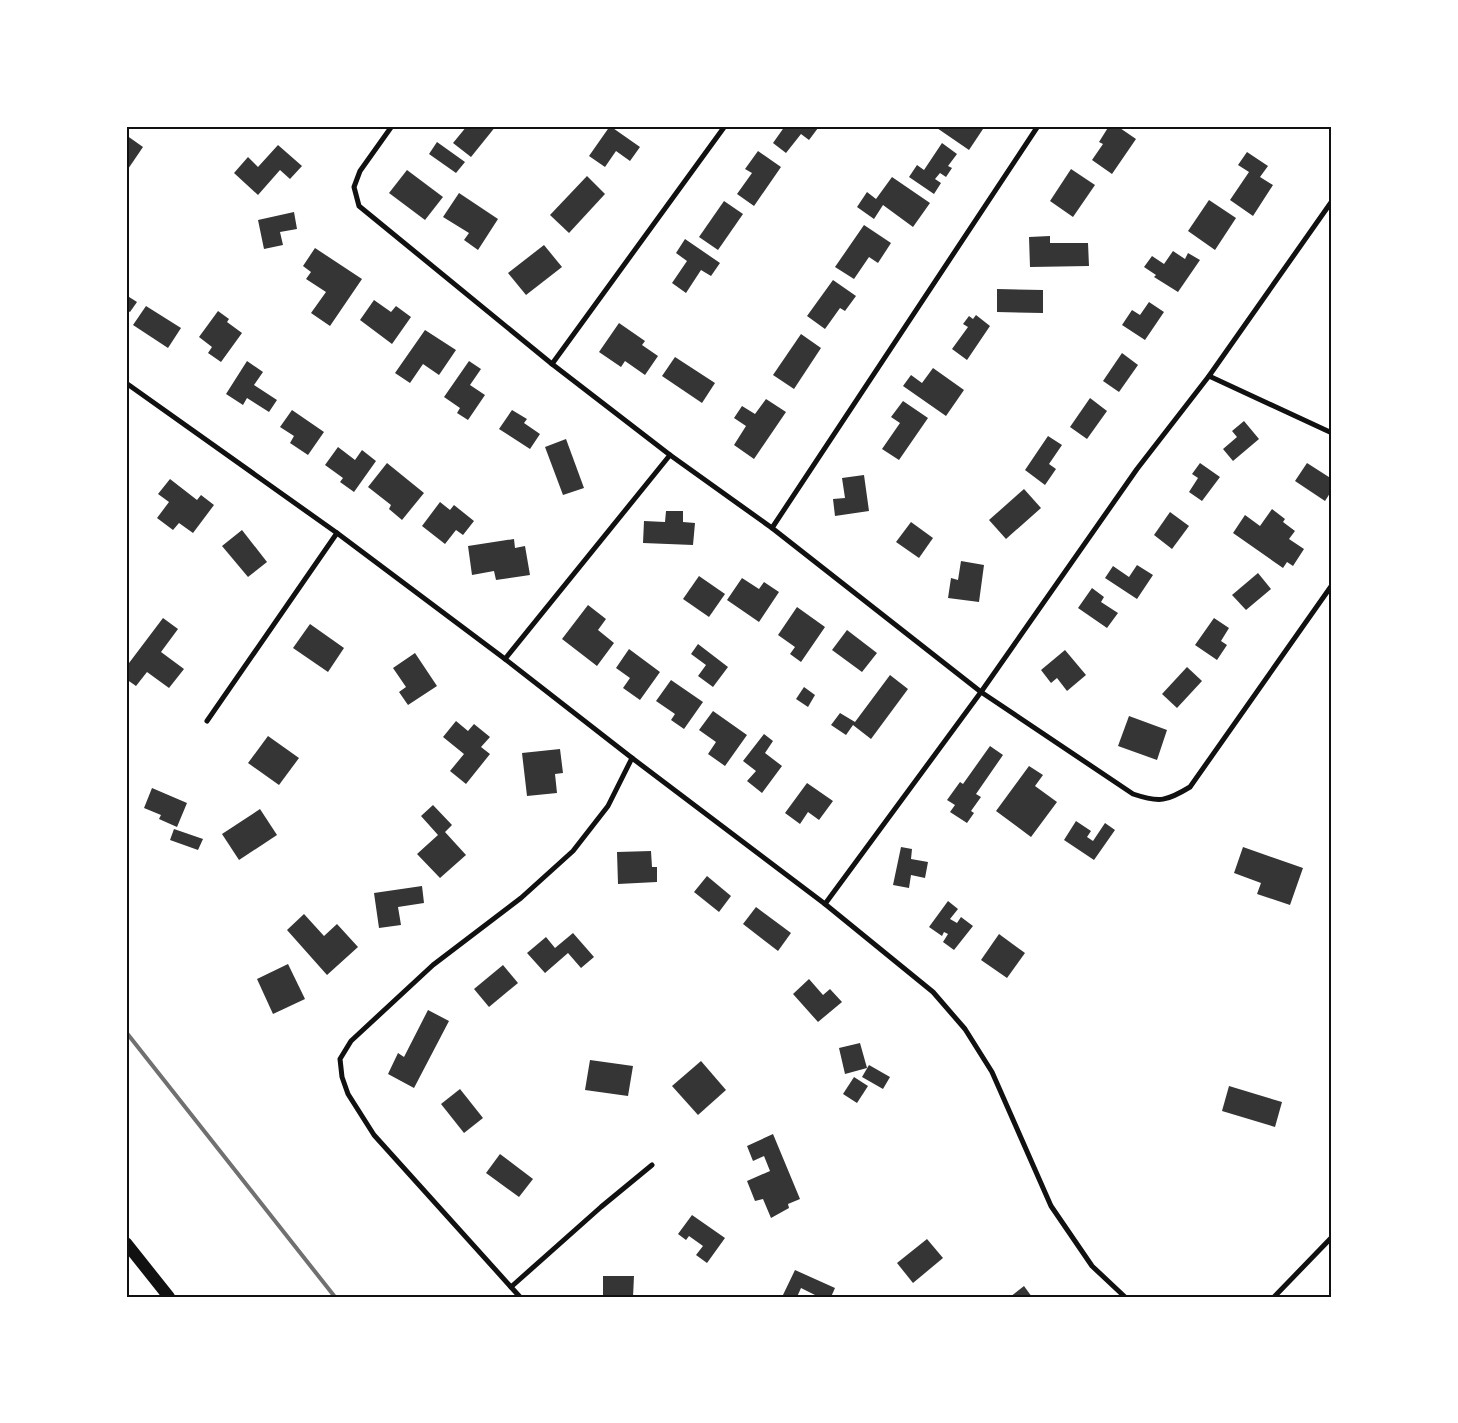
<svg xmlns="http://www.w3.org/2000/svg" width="1458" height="1423" viewBox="0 0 1458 1423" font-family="Overpass,sans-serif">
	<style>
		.building { fill: #353535 }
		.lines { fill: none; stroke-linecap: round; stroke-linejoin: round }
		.minor { stroke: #111; stroke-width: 5 }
		.primary { stroke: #111; stroke-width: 12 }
		.rail { stroke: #707070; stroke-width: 4 }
		.neatline { fill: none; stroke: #111; stroke-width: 2 }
	</style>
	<rect width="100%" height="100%" fill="#fff"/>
	<g class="building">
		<path d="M467 126H496L471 157 453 143Z"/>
		<path d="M610 126 640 147 630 161 616 151 605 167 589 156Z"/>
		<path d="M785 126H817L818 128 809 140 801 134 786 153 773 143Z"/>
		<path d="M934 126H985L969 150Z"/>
		<path d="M1109 126H1117L1136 139 1112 174 1092 160 1103 144 1099 142Z"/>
		<path d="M126 135 143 147 126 172Z"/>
		<path d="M437 142 465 162 456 173 429 154Z"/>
		<path d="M942 143 957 154 948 166 952 168 946 177 940 173 935 179 941 183 934 194 909 177 917 165 924 170Z"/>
		<path d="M278 145 302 166 290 179 280 170 258 195 234 173 248 157 258 167Z"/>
		<path d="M758 151 781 167 754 206 737 194 752 173 745 169Z"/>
		<path d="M1247 152 1268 166 1260 177 1273 185 1253 216 1230 200 1249 172 1238 165Z"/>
		<path d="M1071 169 1095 185 1073 217 1050 201Z"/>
		<path d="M407 170 443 197 425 220 389 193Z"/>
		<path d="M587 176 605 194 569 233 550 215Z"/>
		<path d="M892 177 930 203 913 227 883 205 874 219 857 207 867 192 876 199Z"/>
		<path d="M459 193 498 219 478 250 464 240 469 233 443 217Z"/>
		<path d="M1209 200 1236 218 1215 250 1188 231Z"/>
		<path d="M724 201 743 214 718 250 699 237Z"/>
		<path d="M294 212 297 229 280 232 283 245 264 249 258 220Z"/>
		<path d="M864 225 891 243 878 263 869 257 854 279 835 267Z"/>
		<path d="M1050 236V243H1088L1089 266 1030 267 1029 237Z"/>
		<path d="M685 239 720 263 711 276 701 270 686 293 672 283 687 261 676 253Z"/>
		<path d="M544 245 562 267 526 295 508 273Z"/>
		<path d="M315 248 362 279 330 326 311 313 326 292 306 279 311 272 303 266Z"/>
		<path d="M1173 251 1185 259 1188 253 1200 260 1178 292 1154 277 1156 275 1144 267 1152 256 1164 264Z"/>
		<path d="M833 280 856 296 845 311 840 308 825 329 807 316Z"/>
		<path d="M997 289 1043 290V313L997 312Z"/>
		<path d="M126 295 137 302 130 312 126 310Z"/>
		<path d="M374 300 391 312 396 306 411 317 392 344 360 320Z"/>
		<path d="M1149 302 1164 312 1145 340 1122 325 1132 310 1140 315Z"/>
		<path d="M146 306 181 328 168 348 133 325Z"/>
		<path d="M218 311 229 319 227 322 242 333 221 362 208 353 212 347 199 337Z"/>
		<path d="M976 315 990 326 967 360 952 349 968 327 963 324 969 316 973 319Z"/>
		<path d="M619 323 645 341 642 345 658 356 645 375 625 361 621 367 599 352Z"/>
		<path d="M425 330 456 350 439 375 423 364 410 383 395 373Z"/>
		<path d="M801 334 821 348 794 389 773 375Z"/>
		<path d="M1122 353 1138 365 1119 392 1103 381Z"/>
		<path d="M675 357 715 383 702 403 662 376Z"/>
		<path d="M247 361 263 372 254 385 277 400 269 412 247 398 243 405 226 394Z"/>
		<path d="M469 361 481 369 470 385 485 395 468 420 457 413 460 408 444 397Z"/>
		<path d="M933 368 964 390 946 416 903 386 911 375 922 383Z"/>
		<path d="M1090 398 1107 411 1087 439 1070 427Z"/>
		<path d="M766 399 786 412 754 459 734 445 746 426 734 418 742 406 755 414Z"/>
		<path d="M903 401 928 418 899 460 882 449 900 423 891 417Z"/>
		<path d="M292 410 324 432 308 455 290 443 294 436 280 427Z"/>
		<path d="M512 410 527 419 524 423 540 434 530 449 499 429Z"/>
		<path d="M1244 421 1259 439 1233 461 1223 449 1237 437 1232 431Z"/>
		<path d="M1048 436 1062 445 1049 464 1056 469 1045 485 1025 470Z"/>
		<path d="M566 439 584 488 563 495 545 447Z"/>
		<path d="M338 447 355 460 362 450 376 461 354 492 340 482 343 478 325 465Z"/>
		<path d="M387 463 424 493 402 520 389 509 391 505 368 487Z"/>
		<path d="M1200 463 1220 477 1202 501 1189 492 1198 478 1192 474Z"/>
		<path d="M1307 463 1332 479V490L1325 501 1295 481Z"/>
		<path d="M864 475 869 511 835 516 833 499 845 498 842 478Z"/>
		<path d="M170 479 197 500 201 495 214 505 193 533 179 523 173 530 157 518 169 502 158 494Z"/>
		<path d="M1024 489 1041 508 1006 539 989 520Z"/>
		<path d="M440 502 450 510 454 505 474 521 463 535 456 530 445 544 422 526Z"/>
		<path d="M1272 509 1285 519 1283 522 1295 531 1289 539 1304 549 1293 566 1287 562 1283 568 1233 533 1245 515 1260 526Z"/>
		<path d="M666 511H683V522L695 523 693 545 643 543 644 521 665 522Z"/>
		<path d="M1170 512 1189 526 1172 549 1154 535Z"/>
		<path d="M911 522 933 538 919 558 896 542Z"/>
		<path d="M242 530 267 562 248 577 222 546Z"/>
		<path d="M514 539 515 548 525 546 530 575 496 580 494 571 472 575 468 546Z"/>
		<path d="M961 561 984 565 979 602 948 598 951 578 958 580Z"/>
		<path d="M1137 565 1153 575 1137 599 1105 578 1113 566 1129 577Z"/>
		<path d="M1258 573 1271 589 1246 610 1232 595Z"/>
		<path d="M699 576 725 594 709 617 683 599Z"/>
		<path d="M742 578 759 589 764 582 779 592 759 622 727 600Z"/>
		<path d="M1092 588 1104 597 1101 602 1118 613 1107 628 1078 608Z"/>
		<path d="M588 605 606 619 598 630 614 643 597 666 562 639Z"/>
		<path d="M797 607 825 627 801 662 790 654 795 647 778 635Z"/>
		<path d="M163 618 178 629 161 652 184 669 169 688 147 672 136 686 126 679V667Z"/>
		<path d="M1214 618 1229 628 1221 641 1227 645 1217 660 1195 645Z"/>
		<path d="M310 624 344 648 328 672 293 648Z"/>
		<path d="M847 630 877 653 862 672 832 650Z"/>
		<path d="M698 644 728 667 713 687 698 676 706 665 691 654Z"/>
		<path d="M629 649 660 672 640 700 623 688 630 678 616 668Z"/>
		<path d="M1065 650 1086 675 1067 691 1057 678 1051 683 1041 670Z"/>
		<path d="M415 653 437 686 408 705 399 692 406 687 393 668Z"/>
		<path d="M1187 667 1202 681 1177 708 1162 694Z"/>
		<path d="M890 675 908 689 871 739 853 725 846 735 831 725 840 713 855 722Z"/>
		<path d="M671 680 703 702 684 729 671 720 675 714 656 701Z"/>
		<path d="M804 687 815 695 808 707 796 699Z"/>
		<path d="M713 711 747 735 725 766 708 754 716 742 699 730Z"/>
		<path d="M1129 716 1167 730 1157 760 1118 746Z"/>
		<path d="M456 721 468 731 474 724 490 737 481 747 490 754 466 784 450 771 464 754 443 737Z"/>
		<path d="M764 734 773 741 765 753 782 766 762 793 747 781 756 771 743 761Z"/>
		<path d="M268 736 299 758 279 785 248 763Z"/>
		<path d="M990 746 1003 755 976 794 981 797 971 811 974 813 967 823 950 812 955 805 947 800 960 782 963 784Z"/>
		<path d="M560 749 563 773 555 774 557 793 527 796 522 753Z"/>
		<path d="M1029 766 1043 775 1035 786 1057 802 1031 837 996 811Z"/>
		<path d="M807 783 833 801 819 820 808 812 800 824 785 813Z"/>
		<path d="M152 788 187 803 177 827 159 819 161 815 144 808Z"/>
		<path d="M433 805 452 825 445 832 466 855 440 878 417 854 438 835 421 816Z"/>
		<path d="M260 809 277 835 239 860 222 834Z"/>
		<path d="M1076 821 1091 831 1087 837 1093 841 1105 823 1115 830 1094 860 1064 840Z"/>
		<path d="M174 829 203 839 198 850 170 840Z"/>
		<path d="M901 847 912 849 911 859 928 862 925 878 911 875 909 888 893 885Z"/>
		<path d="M1243 847 1303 868 1290 905 1257 894 1261 883 1234 873Z"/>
		<path d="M651 851 652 867H657V882L618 884 617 852Z"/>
		<path d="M707 876 731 896 719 912 694 892Z"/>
		<path d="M422 886 424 903 398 907 401 925 379 928 374 893Z"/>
		<path d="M948 901 958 909 950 919 957 923 961 917 973 926 954 950 943 942 948 934 944 932 942 936 929 927Z"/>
		<path d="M756 907 791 933 778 951 743 924Z"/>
		<path d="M304 914 324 936 337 924 358 947 327 975 287 930Z"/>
		<path d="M573 933 594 957 581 968 568 953 545 973 527 953 546 937 555 948Z"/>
		<path d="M999 934 1025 953 1007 978 981 960Z"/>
		<path d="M288 964 305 999 273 1014 257 979Z"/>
		<path d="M503 965 518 983 489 1007 474 989Z"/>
		<path d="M809 979 823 995 830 989 842 1002 818 1022 793 994Z"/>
		<path d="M428 1010 449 1021 414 1088 388 1074 398 1053 404 1057Z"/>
		<path d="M860 1043 867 1068 845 1074 839 1048Z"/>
		<path d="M590 1060 633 1066 628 1096 585 1090Z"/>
		<path d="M701 1061 726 1090 698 1115 672 1086Z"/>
		<path d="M869 1065 890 1077 883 1089 862 1077Z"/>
		<path d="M854 1077 868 1086 857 1103 843 1094Z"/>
		<path d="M1229 1086 1282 1102 1275 1127 1222 1111Z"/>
		<path d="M460 1089 483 1118 464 1133 441 1104Z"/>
		<path d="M773 1134 800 1199 788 1204 789 1208 771 1218 763 1199 755 1201 747 1181 770 1171 764 1156 753 1161 747 1146Z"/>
		<path d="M500 1154 533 1179 519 1197 486 1173Z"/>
		<path d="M692 1215 725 1238 707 1263 696 1255 703 1246 689 1236 686 1240 678 1234Z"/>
		<path d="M927 1239 943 1258 913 1283 897 1263Z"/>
		<path d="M795 1270 835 1288 831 1297H819L801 1288 797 1297H782Z"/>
		<path d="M603 1276H634L633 1297H603Z"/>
		<path d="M1024 1286 1032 1297H1010Z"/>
	</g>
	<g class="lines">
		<g class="minor">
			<path d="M392 126 360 171 354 187 359 206 552 364 670 455 772 528 981 692 1133 794C1160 803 1167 801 1190 787L1332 585"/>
			<path d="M552 364 725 126"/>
			<path d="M1209 376 1332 433"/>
			<path d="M126 383 337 533 505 659 632 758 825 904 933 992 965 1029 992 1072 1051 1206 1092 1266 1125 1297"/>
			<path d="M772 528 1038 126"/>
			<path d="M505 659 670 455"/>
			<path d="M207 721 337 533"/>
			<path d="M825 904 981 692 1137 469 1209 376 1332 201"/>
			<path d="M511 1287 601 1207 652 1165"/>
			<path d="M520 1297 374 1135 348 1094 342 1077 340 1059 351 1041 433 965 521 898 573 851 608 806 632 758"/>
			<path d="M1274 1297 1332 1237"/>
		</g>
		<path class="primary" d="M126 1243 169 1297"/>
		<path class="rail" d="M126 1032 335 1297"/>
	</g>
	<rect width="1458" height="1423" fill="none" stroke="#ffffff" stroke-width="255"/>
	<rect x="128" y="128" width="1202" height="1168" class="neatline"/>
</svg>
